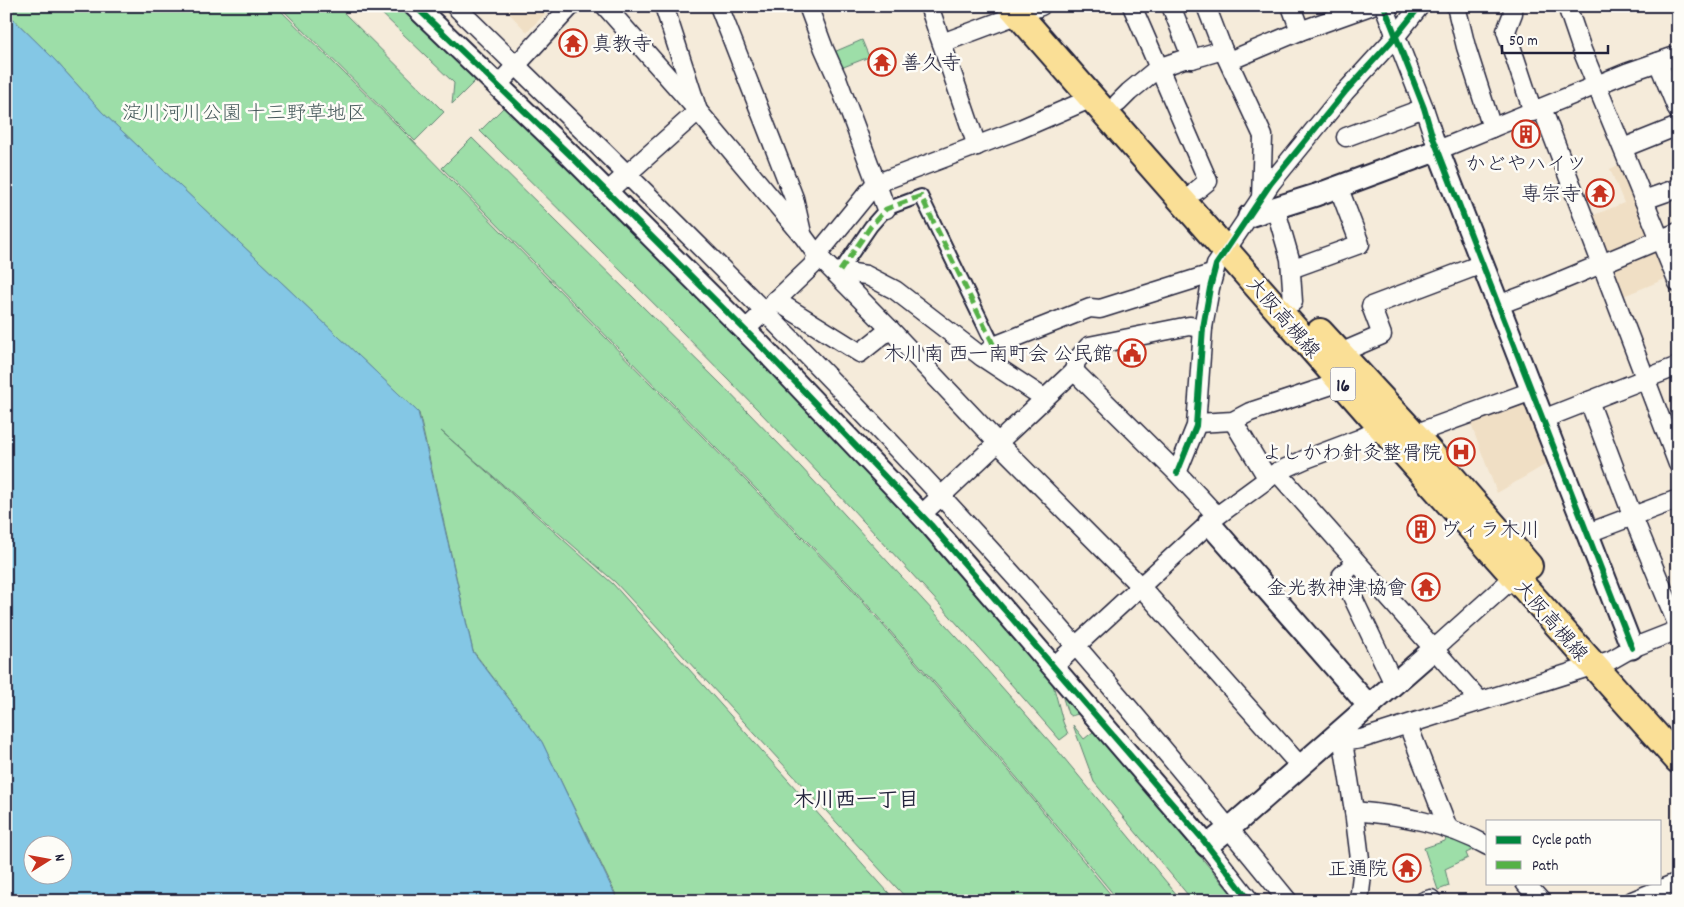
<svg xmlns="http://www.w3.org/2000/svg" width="1684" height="907" viewBox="0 0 1684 907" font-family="Dekko,'Klee One',sans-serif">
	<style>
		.built { fill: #f0dfc5 }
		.green { fill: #9ddea8; stroke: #608072 }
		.water { fill: #84c7e5; stroke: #5d85a1; fill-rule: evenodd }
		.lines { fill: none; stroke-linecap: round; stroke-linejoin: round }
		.pedestrian-casing { stroke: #22223b; stroke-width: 16 }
		.minor-casing { stroke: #22223b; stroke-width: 21 }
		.tertiary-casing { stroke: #22223b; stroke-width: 25 }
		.primary-casing { stroke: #22223b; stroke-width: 30 }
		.pedestrian { stroke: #fdfcf7; stroke-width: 12 }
		.minor { stroke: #fdfcf7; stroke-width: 18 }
		.tertiary { stroke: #fdfcf7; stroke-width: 21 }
		.primary { stroke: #fadf96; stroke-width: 26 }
		.quiet { stroke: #55b146; stroke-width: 5; stroke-dasharray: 10 5; stroke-linecap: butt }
		.cycleway-casing { stroke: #fdfcf7; stroke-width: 9 }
		.cycleway { stroke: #00873e; stroke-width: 6 }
		.labels { text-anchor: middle; stroke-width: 5; stroke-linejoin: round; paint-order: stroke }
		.shield { fill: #fdfcf7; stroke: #646373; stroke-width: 1 }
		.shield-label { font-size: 19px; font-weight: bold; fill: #22223b }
		.poi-label { font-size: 20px; fill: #22223b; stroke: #fdfcf7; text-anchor: end }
		.park-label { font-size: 20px; fill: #475a5c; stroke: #fdfcf7 }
		.street-label { font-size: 20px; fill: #22223b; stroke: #fdfcf7 }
		.neighbourhood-label { font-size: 21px; font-weight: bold; fill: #22223b; stroke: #fdfcf7 }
	</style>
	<rect width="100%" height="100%" fill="#f5ebda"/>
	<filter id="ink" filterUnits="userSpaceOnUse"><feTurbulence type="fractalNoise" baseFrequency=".02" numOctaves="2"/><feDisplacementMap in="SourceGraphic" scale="10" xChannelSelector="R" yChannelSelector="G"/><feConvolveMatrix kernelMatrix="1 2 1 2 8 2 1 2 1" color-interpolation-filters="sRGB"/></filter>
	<g filter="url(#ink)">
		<g class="built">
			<path d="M502 6H546L549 10 527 32Z"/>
			<path d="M1622 163 1650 231 1646 236 1605 253 1589 217 1624 203 1610 169Z"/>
			<path d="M1653 249 1665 279 1621 297 1609 268Z"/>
			<path d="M1526 402 1548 463 1497 493 1470 422Z"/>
		</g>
		<g class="green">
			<path d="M6 6H276L405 133 850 587 1022 786 1116 901H909L615 582 441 431 613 584 896 901H619L542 742 473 651 419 413 102 112 53 58 6 12Z"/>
			<path d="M279 6H337L444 112 415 141Z"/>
			<path d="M374 6H402L477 79 452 104 454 83Z"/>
			<path d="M862 40 869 57 841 68 834 52Z"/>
			<path d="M504 107 750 346 922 528 1050 673 1063 722 1068 734 1060 740C953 617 842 496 728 379 647 295 563 214 480 131Z"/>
			<path d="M472 138 721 384 801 467 978 660 1059 752 1182 901H1119L1018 779 851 586 442 168Z"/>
			<path d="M1063 689 1237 901H1193L1094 782 1073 725 1084 739 1093 732 1078 714 1071 716 1068 714 1061 692Z"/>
			<path d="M1447 835 1475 849 1466 853 1468 858 1445 869 1449 886 1438 890 1424 848 1445 841Z"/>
		</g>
		<path class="water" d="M6 12 53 58 102 112 418 412 473 652 542 742 618 901H6ZM32 844H62V874H32Z"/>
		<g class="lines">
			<g class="pedestrian-casing">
				<path id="pedestrian" d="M840 271 871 226 886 209 921 196 994 346"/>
			</g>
			<g class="minor-casing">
				<g id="minor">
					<path d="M455 6C668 213 881 422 1076 646 1148 729 1218 815 1288 901"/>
					<path d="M605 6 698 111 803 236 817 255 890 329 997 442 1140 586 1301 767"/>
					<path d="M719 6 794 198 802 233"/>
					<path d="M808 6 824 49 837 78 886 209"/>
					<path d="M929 6 977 146"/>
					<path d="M1132 6 1208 181 1196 191"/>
					<path d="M1171 6 1192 59"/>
					<path d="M1206 6 1223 50 1263 136 1261 199"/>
					<path d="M1291 6 1300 31"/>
					<path d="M1384 6 1424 108 1438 150 1626 73 1678 55"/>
					<path d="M1456 6 1466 47 1492 128"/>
					<path d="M1512 6 1513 13 1506 31 1533 112"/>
					<path d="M1567 6 1582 50 1678 283"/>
					<path d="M942 43 1041 6"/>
					<path d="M1229 61 1300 31 1370 6"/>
					<path d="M1658 62 1678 111"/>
					<path d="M497 86 571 6"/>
					<path d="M1118 103 1129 92 1158 68 1184 59H1192L1223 50"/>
					<path d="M1542 108 1678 464"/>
					<path d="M1346 137 1424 108"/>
					<path d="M1623 148 1678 126"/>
					<path d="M607 192 698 111 664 6"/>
					<path d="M1644 200 1678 188"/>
					<path d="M1275 207 1290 259 1293 302"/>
					<path d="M1291 269 1360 244 1338 186"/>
					<path d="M837 274 840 271 866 275 895 290 982 357 1044 398"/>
					<path d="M775 300 860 353 890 329"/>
					<path d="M1498 305 1546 287 1678 232"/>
					<path d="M745 330 813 265 817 255 875 184 1018 130 1092 98"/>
					<path d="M1340 353 1382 335 1371 306 1482 264"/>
					<path d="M982 357 994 346 1090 308 1100 309 1208 275 1213 276"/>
					<path d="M1074 371 1076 361 1089 346 1189 326 1203 328"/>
					<path d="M1589 401 1633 517 1678 626"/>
					<path d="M1543 419 1678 366"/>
					<path d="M1233 421 1268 479"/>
					<path d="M1197 423 1233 421 1250 412 1341 382"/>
					<path d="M1277 472 1480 701"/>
					<path d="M1177 473 1196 426 1203 328 1210 288 1216 265 1271 183 1345 92 1396 36 1420 6"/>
					<path d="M921 515 1074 371 1177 473 1217 516"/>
					<path d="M1588 533 1678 499"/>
					<path d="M1356 562 1342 575 1394 684"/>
					<path d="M1434 649 1514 577"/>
					<path d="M1053 667 1217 516 1277 472 1306 459 1359 439 1382 428 1414 434 1532 391"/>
					<path d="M1408 725 1448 828"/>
					<path d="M1334 738 1343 742 1354 811 1362 875 1359 901"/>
					<path d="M1343 742 1361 739 1611 660 1632 648 1678 630"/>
					<path d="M1354 811C1401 815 1447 823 1488 846"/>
					<path d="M1207 846 1250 901"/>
					<path d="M1525 883 1541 901"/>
					<path d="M1424 901 1431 899 1432 901"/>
					<path d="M1632 901 1678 882"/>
				</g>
			</g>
			<g class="tertiary-casing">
				<g id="tertiary">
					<path d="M415 6 571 156 758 343 931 525 1207 846 1238 821 1434 649"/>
					<path d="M1249 216 1316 195 1438 150 1632 648"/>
					<path d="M1209 523 1369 706"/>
				</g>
			</g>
			<g class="primary-casing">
				<g id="primary">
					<path d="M1011 6 1366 410 1678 760"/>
					<path d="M1320 332 1414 434 1529 566"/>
				</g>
			</g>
			<use href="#pedestrian" class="pedestrian"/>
			<use href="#minor" class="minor"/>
			<use href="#tertiary" class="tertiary"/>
			<use href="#primary" class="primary"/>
			<path class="quiet" d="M840 271 871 226 886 209 921 196 994 346"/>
			<g class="cycleway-casing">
				<g id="cycleway">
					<path d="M415 6 571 156 758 343 931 525 1200 836 1250 901"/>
					<path d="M1384 6 1424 108 1432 135 1632 648"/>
					<path d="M1177 473 1196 426 1203 328 1210 288 1216 265 1271 183 1345 92 1396 36 1420 6"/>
				</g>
			</g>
			<use href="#cycleway" class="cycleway"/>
		</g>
	</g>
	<defs>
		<g id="temple-ring" transform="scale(1.4375)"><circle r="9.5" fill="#fdfcf7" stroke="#c8321e" stroke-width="1.5"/><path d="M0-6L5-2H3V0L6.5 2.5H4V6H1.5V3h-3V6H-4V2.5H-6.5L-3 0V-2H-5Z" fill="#c8321e"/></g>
		<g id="building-ring" transform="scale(1.4375)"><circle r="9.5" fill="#fdfcf7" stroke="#c8321e" stroke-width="1.5"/><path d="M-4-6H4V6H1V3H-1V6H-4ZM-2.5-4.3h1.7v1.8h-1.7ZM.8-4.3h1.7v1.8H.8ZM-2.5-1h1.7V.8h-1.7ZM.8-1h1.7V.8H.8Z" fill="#c8321e"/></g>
		<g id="civic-ring" transform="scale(1.4375)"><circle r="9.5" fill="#fdfcf7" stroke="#c8321e" stroke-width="1.5"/><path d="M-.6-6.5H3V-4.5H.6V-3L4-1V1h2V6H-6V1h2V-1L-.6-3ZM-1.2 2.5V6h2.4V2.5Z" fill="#c8321e"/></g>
		<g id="hospital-ring" transform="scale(1.4375)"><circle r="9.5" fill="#fdfcf7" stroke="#c8321e" stroke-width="1.5"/><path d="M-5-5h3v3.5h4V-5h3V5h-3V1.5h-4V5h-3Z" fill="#c8321e"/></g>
	</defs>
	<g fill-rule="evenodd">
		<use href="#temple-ring" x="573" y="43"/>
		<use href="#temple-ring" x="882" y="62"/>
		<use href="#building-ring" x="1526" y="134"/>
		<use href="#temple-ring" x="1600" y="193"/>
		<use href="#civic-ring" x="1132" y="353"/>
		<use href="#hospital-ring" x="1461" y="452"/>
		<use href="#building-ring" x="1421" y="529"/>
		<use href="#temple-ring" x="1426" y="587"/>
		<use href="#temple-ring" x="1407" y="868"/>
	</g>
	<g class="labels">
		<rect class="shield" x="1330.5" y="367.5" width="25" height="33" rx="4"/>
		<g class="shield-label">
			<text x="1343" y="391">16</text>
		</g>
		<g class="poi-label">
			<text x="592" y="50" text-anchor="start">真教寺</text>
			<text x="901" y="69" text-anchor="start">善久寺</text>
			<text x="1526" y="170" text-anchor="middle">かどやハイツ</text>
			<text x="1581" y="200">専宗寺</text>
			<text x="1113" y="360">木川南 西一南町会 公民館</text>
			<text x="1442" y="459">よしかわ針灸整骨院</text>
			<text x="1440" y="536" text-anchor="start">ヴィラ木川</text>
			<text x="1407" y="594">金光教神津協會</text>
			<text x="1388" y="875">正通院</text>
		</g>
		<g class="park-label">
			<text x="244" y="119">淀川河川公園 十三野草地区</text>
		</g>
		<g class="street-label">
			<text transform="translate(1284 317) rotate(49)" y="7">大阪高槻線</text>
			<text transform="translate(1552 620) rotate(49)" y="7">大阪高槻線</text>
		</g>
		<g class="neighbourhood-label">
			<text x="856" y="806">木川西一丁目</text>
		</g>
	</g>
	<rect width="1684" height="907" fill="none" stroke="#fdfcf7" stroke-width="25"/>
	<rect x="12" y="12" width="1659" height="882" fill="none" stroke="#22223b" stroke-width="2" filter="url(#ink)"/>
	<rect x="1486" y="820" width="175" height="65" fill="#fdfcf7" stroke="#a5a5ac"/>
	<rect x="1496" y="836" width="25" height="8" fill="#00873e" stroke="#a5a5ac"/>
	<text x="1532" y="844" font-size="15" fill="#22223b">Cycle path</text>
	<rect x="1496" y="861" width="25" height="8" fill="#55b146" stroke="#a5a5ac"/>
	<text x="1532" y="870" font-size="15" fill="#22223b">Path</text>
	<g transform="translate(48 860) rotate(79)"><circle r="24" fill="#fdfcf7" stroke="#a5a5ac"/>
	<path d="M0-4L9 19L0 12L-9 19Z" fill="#c8321e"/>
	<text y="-8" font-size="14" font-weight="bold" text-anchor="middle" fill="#22223b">N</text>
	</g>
	<path d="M1502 45v8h106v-8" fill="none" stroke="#22223b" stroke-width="2.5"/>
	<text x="1509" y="45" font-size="15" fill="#22223b" stroke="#fdfcf7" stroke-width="4" paint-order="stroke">50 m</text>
</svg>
